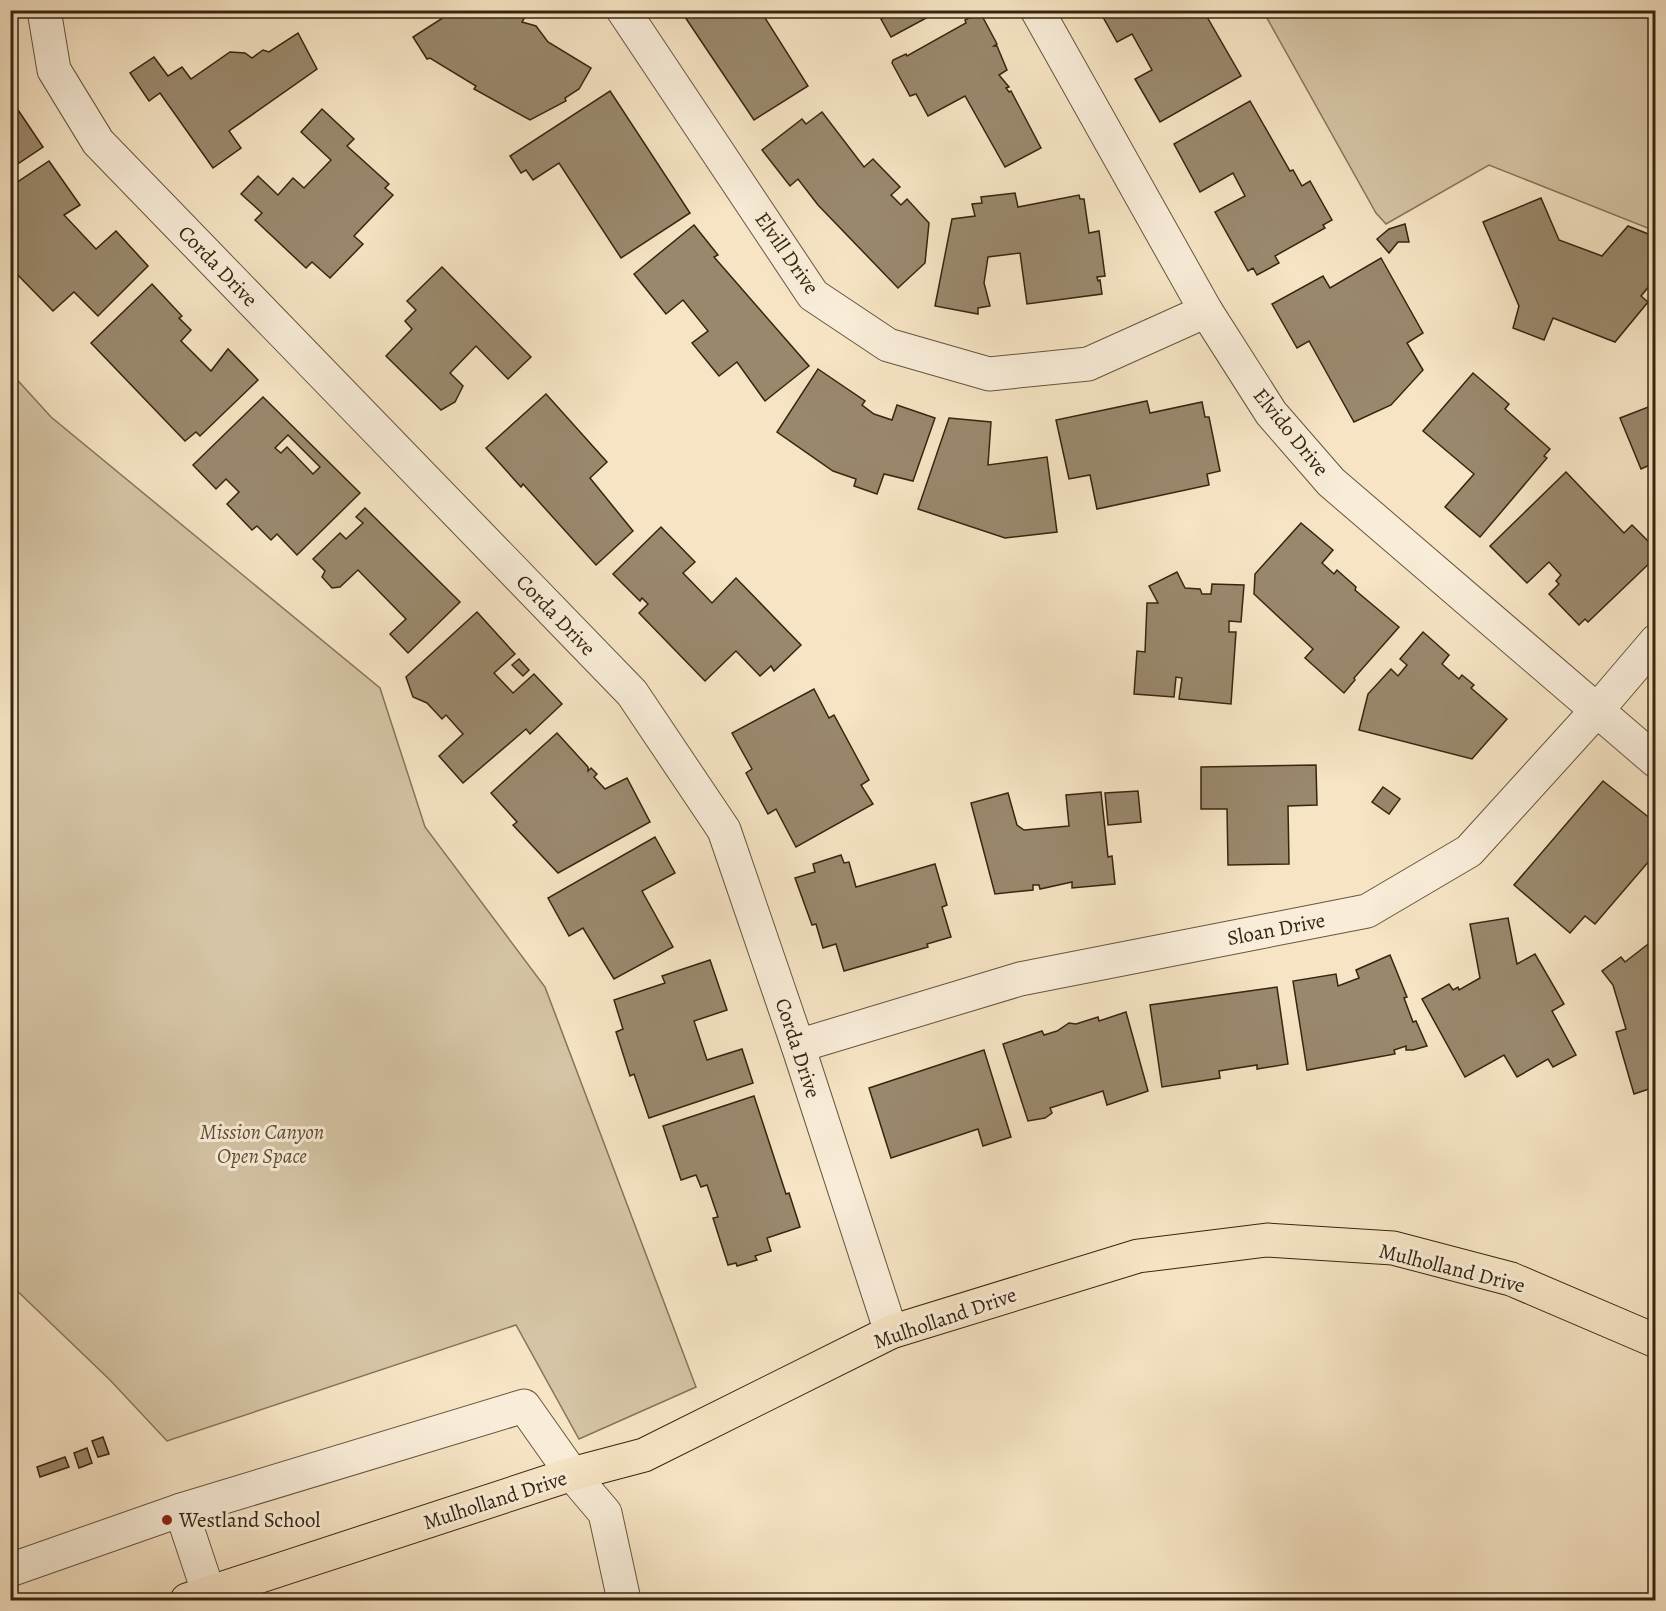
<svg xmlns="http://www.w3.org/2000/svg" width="1666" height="1611" viewBox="0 0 1666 1611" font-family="Alegreya,serif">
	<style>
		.green { fill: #d5c4a5; stroke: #86745a; stroke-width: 1.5 }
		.building { fill: #9a886d; stroke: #36250f; stroke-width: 1.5; fill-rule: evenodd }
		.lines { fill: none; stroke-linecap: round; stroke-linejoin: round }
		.minor-casing { stroke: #66553c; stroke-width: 35 }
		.major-casing { stroke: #36250f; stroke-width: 35 }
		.minor { stroke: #f9edd9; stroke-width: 33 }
		.major { stroke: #f6e4c4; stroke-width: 33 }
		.poi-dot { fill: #8f2418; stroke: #f9edd9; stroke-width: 2 }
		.labels { text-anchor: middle; stroke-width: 6; stroke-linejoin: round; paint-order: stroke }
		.street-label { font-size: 21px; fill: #36250f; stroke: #f9edd9 }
		.park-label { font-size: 21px; font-style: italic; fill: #5e4d34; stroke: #f9edd9 }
		.poi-label { font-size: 21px; fill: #36250f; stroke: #f9edd9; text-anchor: start }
	</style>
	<rect width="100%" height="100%" fill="#f6e4c4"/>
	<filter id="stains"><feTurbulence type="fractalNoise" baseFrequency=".00333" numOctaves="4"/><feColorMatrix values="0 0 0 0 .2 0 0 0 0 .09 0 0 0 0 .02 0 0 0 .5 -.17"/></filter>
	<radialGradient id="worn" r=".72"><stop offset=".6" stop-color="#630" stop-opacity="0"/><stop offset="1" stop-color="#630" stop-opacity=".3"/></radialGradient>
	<g class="green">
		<path d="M1263 11H1655V231L1489 165 1386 224 1376 213Z"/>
		<path d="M11 373 51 417 380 688 425 827 545 987 696 1387 579 1439 516 1325 167 1441 110 1380 11 1285Z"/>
	</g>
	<g class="building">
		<path d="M455 10H529L522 22 536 26 548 42 591 68 579 89 565 98 566 101 530 120 474 89 476 86 430 58 427 59 413 37Z"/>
		<path d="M685 10H760L808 86 754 120 685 17 688 14Z"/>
		<path d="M882 10H941L891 37 881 19 886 16Z"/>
		<path d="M1099 10H1203L1241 76 1160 122 1135 79 1152 70 1132 34 1117 42Z"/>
		<path d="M976 14 977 16 981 14 997 44 994 46H997L1007 70 999 75 1009 87 1006 88 1009 92 1011 91 1041 148 1005 167 965 96 928 116 916 94 910 96 892 63 893 60 906 54 907 56 966 23 965 20Z"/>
		<path d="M298 33 317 69 229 131 241 148 213 168 160 93 149 101 130 73 154 57 168 76 182 67 191 79 230 52 245 53 252 58 263 50 269 52Z"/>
		<path d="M610 91 690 213 621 258 559 163 533 180 526 170 521 173 510 156Z"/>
		<path d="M1250 101 1290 171 1293 170 1302 186 1310 181 1332 220 1323 225 1325 228 1275 256 1279 263 1257 275 1253 268 1248 271 1215 212 1245 196 1233 173 1200 192 1174 144Z"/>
		<path d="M16 107 43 147 10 169V110Z"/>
		<path d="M322 109 354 139 347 146 389 184 385 188 393 195 354 236 363 244 330 278 312 262 306 268 255 220 262 213 241 194 258 176 278 195 293 178 304 188 331 160 301 132Z"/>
		<path d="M822 112 864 167 873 159 900 187 891 195 901 205 907 199 929 223 925 263 898 288 818 205 798 179 790 186 762 150 802 119 806 124Z"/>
		<path d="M49 161 80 205 64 215 96 249 116 231 148 266 98 316 74 292 53 311 10 267V187Z"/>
		<path d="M1015 193 1018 207 1079 195 1080 199H1084L1089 233 1099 231 1105 276 1097 277 1098 281 1100 280 1102 294 1027 304 1020 253 988 257 984 283 990 306 978 308V314L935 306 952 219 975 216 972 204 982 203 981 197Z"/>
		<path d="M1541 198 1559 240 1602 256 1628 226 1656 237V278L1641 296 1648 302 1615 342 1553 318 1544 340 1513 328 1519 306 1483 222Z"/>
		<path d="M1405 224 1409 242H1398L1389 253 1377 239 1389 229Z"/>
		<path d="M694 225 718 255 714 257 809 366 765 401 737 362 719 376 692 343 708 331 683 300 666 314 634 274Z"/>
		<path d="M1381 258 1423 333 1407 343 1423 370 1391 405 1354 422 1309 341 1297 348 1272 304 1323 276 1330 288Z"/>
		<path d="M442 267 531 357 508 379 476 346 450 373 463 386 455 402 441 410 386 356 412 329 405 321 416 310 407 301Z"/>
		<path d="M152 284 182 316 179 318 191 330 181 341 211 371 228 349 258 380 200 436 196 432 185 441 91 343Z"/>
		<path d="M818 369 865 401 862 405 874 414 892 420 897 405 935 418 913 481 884 474 877 494 854 486 856 479 833 471 777 432Z"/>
		<path d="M1473 373 1509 404 1505 409 1550 449 1544 456 1547 458 1480 537 1445 507 1474 474 1423 431Z"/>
		<path d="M546 394 607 462 590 478 633 531 596 565 523 484 521 487 486 448Z"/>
		<path d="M263 397 360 493 297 555 277 534 271 540 257 526 252 530 227 504 239 492 226 479 216 489 193 465ZM288 435 320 467 313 474 287 447 281 453 275 448Z"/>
		<path d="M1147 401 1150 413 1202 402 1205 417H1209L1220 471 1207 474 1209 485 1097 509 1090 475 1069 479 1056 420Z"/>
		<path d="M1656 404V472L1652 464 1641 469 1620 418Z"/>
		<path d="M949 418 991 422 988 465 1047 457 1057 532 1005 538 918 509Z"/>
		<path d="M1566 472 1624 533 1632 525 1656 549V557L1588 622 1585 619 1579 625 1549 594 1559 584 1556 581 1561 575 1549 562 1527 583 1490 546Z"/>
		<path d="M365 508 460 602 408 653 390 634 406 619 358 570 340 587 332 588 322 577 325 571 313 559 340 533 346 539 363 523 356 517Z"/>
		<path d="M1301 523 1333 550 1322 563 1334 574 1337 570 1356 587 1355 590 1399 627 1354 678 1355 680 1344 693 1305 658 1313 649 1254 594 1255 574Z"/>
		<path d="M661 527 695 562 683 573 712 603 736 578 801 645 774 671 771 666 760 676 736 651 705 681 639 613 648 604 642 598 640 601 613 574Z"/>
		<path d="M1177 572 1185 588 1200 589 1202 594H1211L1212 584 1244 585 1241 622 1229 621V632H1236L1231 704 1179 699 1182 678 1176 677 1174 697 1134 694 1137 651 1145 652 1147 603H1158L1149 586Z"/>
		<path d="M477 612 515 654 494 673 513 693 534 674 562 704 530 734 526 729 463 783 439 756 463 734 446 715 442 719 427 703 413 697 406 677Z"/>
		<path d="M1423 632 1449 655 1442 664 1459 679 1462 675 1474 685 1471 688 1507 719 1472 759 1359 730 1368 694 1391 669 1398 676 1407 665 1400 659Z"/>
		<path d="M519 659 529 670 523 676 512 665Z"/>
		<path d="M814 689 829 718 834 715 869 780 861 785 873 804 796 847 776 809 768 814 746 773 752 769 732 733Z"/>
		<path d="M557 733 588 767V771L591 768 597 774 594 777 605 789 627 778 650 822 558 873 513 825 517 822 491 793Z"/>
		<path d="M1316 765 1317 805 1288 806 1289 864 1228 865 1227 809H1201V767Z"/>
		<path d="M1603 781 1656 823V853L1595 924 1585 916 1570 933 1514 885Z"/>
		<path d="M1383 787 1400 799 1389 814 1372 802Z"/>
		<path d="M1138 791 1141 822 1108 825 1105 793Z"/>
		<path d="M1101 792 1108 857 1112 856 1115 884 1072 888V882L1040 889 1039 885H1033V890L995 894 971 803 1008 793 1017 825 1024 830 1069 826 1066 795Z"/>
		<path d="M655 837 675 873 642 891 673 947 614 979 583 928 569 936 548 898Z"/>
		<path d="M841 855 844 863 849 862 856 887 935 864 947 905 942 907 951 937 927 944 928 947 844 971 836 944 823 948 816 924 812 925 795 878 815 872 813 864Z"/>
		<path d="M1508 918 1517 964 1535 954 1564 1004 1552 1011 1576 1055 1553 1067 1548 1059 1517 1077 1504 1055 1465 1077 1422 999 1449 984 1453 990 1458 987 1459 990 1480 978 1470 924Z"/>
		<path d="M1656 938V1098H1655L1652 1088 1634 1094 1616 1032 1626 1029 1613 985 1602 971 1621 957 1625 962Z"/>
		<path d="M1390 955 1407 997 1404 998 1413 1022 1416 1021 1427 1046 1413 1050H1406V1046L1394 1050 1395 1054 1307 1070 1293 981 1336 974 1338 986 1359 978 1356 970Z"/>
		<path d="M710 960 727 1010 694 1021 707 1060 742 1049 753 1083 649 1118 634 1074 630 1076 616 1032 623 1029 614 1000 665 983 662 976Z"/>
		<path d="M1277 987 1288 1064 1257 1069V1065L1219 1071 1220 1078 1162 1087 1150 1005Z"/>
		<path d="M1126 1012 1148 1091 1107 1105 1103 1091 1050 1108 1052 1113 1045 1118 1028 1121 1003 1044 1042 1031 1044 1035 1057 1031 1069 1023 1076 1024 1098 1017 1099 1021Z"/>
		<path d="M984 1050 1011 1137 983 1146 978 1129 891 1158 869 1088Z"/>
		<path d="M754 1096 786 1194 789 1193 800 1227 767 1238 771 1251 755 1256 757 1260 737 1266 736 1263 728 1265 713 1218 718 1217 707 1185 701 1187 696 1175 681 1180 663 1126Z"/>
		<path d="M103 1437 109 1454 98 1457 92 1441Z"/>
		<path d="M87 1448 92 1463 79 1468 74 1453Z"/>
		<path d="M65 1457 69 1467 40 1477 37 1467Z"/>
	</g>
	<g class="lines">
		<g class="minor-casing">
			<g id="minor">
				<path d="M44 10 54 70 98 142 632 693 724 830 798 1046 891 1332"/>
				<path d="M623 10 813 295 888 345 989 374 1088 364 1206 311"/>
				<path d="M1037 10 1206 311 1271 413 1331 482 1656 761"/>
				<path d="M798 1046 1020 979 1367 911 1469 851 1598 709 1656 641"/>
				<path d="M181 1510 524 1406 572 1474 605 1513 624 1600"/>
				<path d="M10 1570 181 1510 209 1594"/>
			</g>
		</g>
		<g class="major-casing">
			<path id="major" d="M187 1600 572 1474 644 1455 891 1332 1138 1256 1267 1240 1393 1248 1511 1279 1656 1341"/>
		</g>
		<use href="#minor" class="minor"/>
		<use href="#major" class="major"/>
	</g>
	<circle class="poi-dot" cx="167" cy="1520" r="6"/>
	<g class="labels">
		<g class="street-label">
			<text transform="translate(787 253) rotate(55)" y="7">Elvill Drive</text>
			<text transform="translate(218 266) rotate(46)" y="7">Corda Drive</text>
			<text transform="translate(1291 432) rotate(51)" y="7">Elvido Drive</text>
			<text transform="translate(556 615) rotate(46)" y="7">Corda Drive</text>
			<text transform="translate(1276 929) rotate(-11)" y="7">Sloan Drive</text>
			<text transform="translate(798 1048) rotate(72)" y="7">Corda Drive</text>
			<text transform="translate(1452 1268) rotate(14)" y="7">Mulholland Drive</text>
			<text transform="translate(945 1318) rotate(-19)" y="7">Mulholland Drive</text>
			<text transform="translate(495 1500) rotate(-18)" y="7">Mulholland Drive</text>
		</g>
		<g class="park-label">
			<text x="262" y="1139">Mission Canyon<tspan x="262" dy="24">Open Space</tspan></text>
		</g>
		<g class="poi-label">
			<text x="179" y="1527">Westland School</text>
		</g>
	</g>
	<rect width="1666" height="1611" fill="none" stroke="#f6e4c4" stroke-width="36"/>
	<rect x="12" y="12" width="1642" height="1587" fill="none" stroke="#36250f" stroke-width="3"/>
	<rect x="18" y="18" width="1630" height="1575" fill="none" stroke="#36250f" stroke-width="1.5"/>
	<rect width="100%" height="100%" filter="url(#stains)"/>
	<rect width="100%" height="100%" fill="url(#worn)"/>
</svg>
